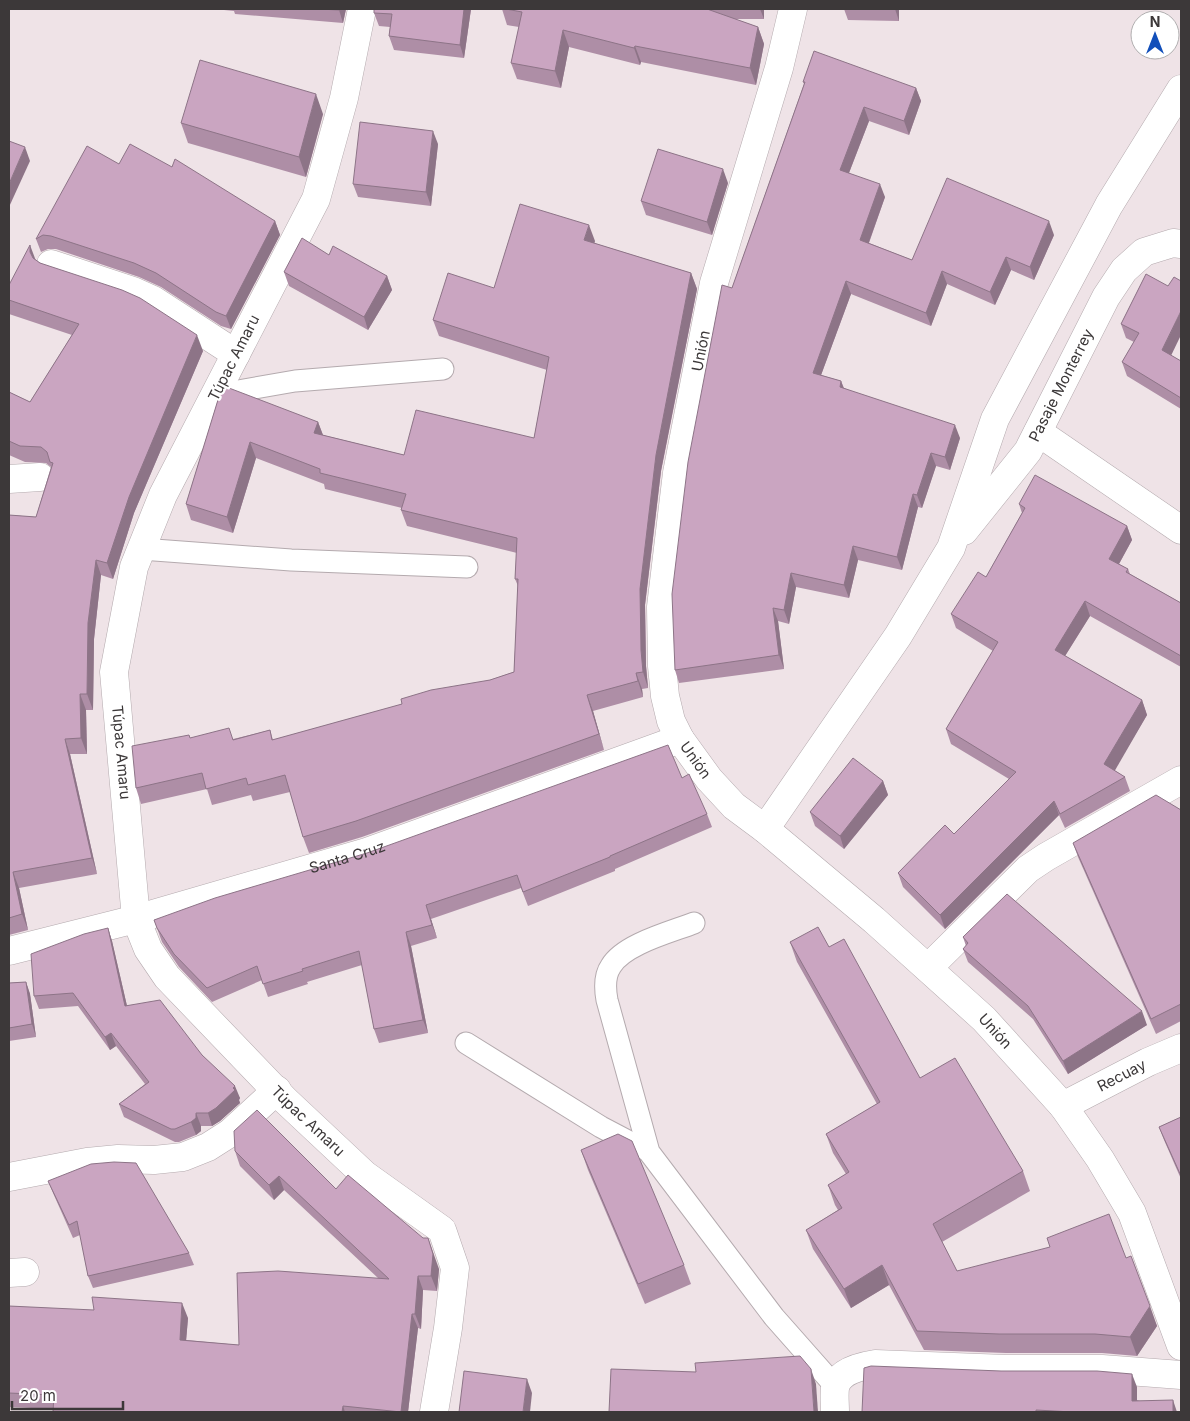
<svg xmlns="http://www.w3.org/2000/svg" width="1190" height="1421" viewBox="0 0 1190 1421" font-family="Inter,sans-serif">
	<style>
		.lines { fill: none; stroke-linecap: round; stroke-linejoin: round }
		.service-casing { stroke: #b4aaae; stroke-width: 23 }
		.minor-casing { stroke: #b4aaae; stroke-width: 29 }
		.service { stroke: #fff; stroke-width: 21 }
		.minor { stroke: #fff; stroke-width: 28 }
		.wall { fill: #ae8ea6 }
		.shaded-wall { fill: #8d7487 }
		.building { fill: #caa5c1; stroke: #8d7487 }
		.labels { text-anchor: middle; stroke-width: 4.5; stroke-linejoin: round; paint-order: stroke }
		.street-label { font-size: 15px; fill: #3c3839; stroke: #fff }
	</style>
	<rect width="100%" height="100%" fill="#efe3e7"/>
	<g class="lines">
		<g class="service-casing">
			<g id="service">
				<path d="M215 395 295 381 443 369"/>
				<path d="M141 549 291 560 467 567"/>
				<path d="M694 923C671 932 624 944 611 966 604 976 605 989 607 1000L649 1152 774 1317 835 1386"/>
				<path d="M466 1043 601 1127 641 1148"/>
			</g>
		</g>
		<g class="minor-casing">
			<g id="minor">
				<path id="s1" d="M362 9 344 98 316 199 163 495 134 567 114 672 136 919 148 949 167 977 285 1100 365 1175 442 1230 455 1268 448 1328 434 1412"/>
				<path id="s2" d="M793 9 779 68 714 283 677 473 661 607 662 666 665 696 671 721 680 739 709 779 734 806 765 829 874 920 984 1019 1063 1106 1100 1159 1132 1213 1181 1346"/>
				<path d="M51 264 133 291 153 300 236 354"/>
				<path d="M1038 432 1181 530"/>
				<path d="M9 479 40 477"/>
				<path id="s3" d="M964 531 1028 451 1106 297 1124 270 1144 252 1173 243 1181 244"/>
				<path d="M765 829 898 636 951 548 995 419 1109 205 1181 89"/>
				<path id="s4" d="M9 951 136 919 367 852 680 739"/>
				<path d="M928 968 1028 869 1046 857 1181 780"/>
				<path id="s5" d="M1063 1106 1148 1062 1181 1048"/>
				<path d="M9 1177 87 1162 118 1159 154 1160 183 1157 208 1147 230 1133 277 1090"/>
				<path d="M9 1273 25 1272"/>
				<path d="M835 1412C835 1404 834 1395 835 1388 838 1371 862 1366 875 1364L1006 1369H1102L1181 1375"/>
			</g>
		</g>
		<use href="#service" class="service"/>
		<use href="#minor" class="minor"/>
	</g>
	<g class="wall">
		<path d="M214 9H346L343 23 235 14 234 11Z"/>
		<path d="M374 9H471L464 58 394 50 389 36 390 27 379 26 374 13Z"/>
		<path d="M502 9H764V19H735L758 27 764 44 756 85 641 62 640 65 569 47 561 88 517 79 511 63 519 27 507 25Z"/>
		<path d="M844 9H899V21L848 20Z"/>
		<path d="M803 82 916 88 921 101 909 135 869 121 849 173 885 197 869 243 912 260 1054 235 1034 280 1011 270 995 305 947 284 931 326 851 294 821 375 841 381 844 388 960 438 950 470 936 466 922 508 918 507 902 570 858 560 849 598 796 587 789 624 778 621 784 669 679 683 675 670 732 288 804 84Z"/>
		<path d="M323 114 306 177 188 143 181 123Z"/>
		<path d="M438 144 431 206 358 197 353 184Z"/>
		<path d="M119 164 275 221 280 235 231 329 221 326 161 287 139 277 56 249H48L41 252 36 239Z"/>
		<path d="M728 183 712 235 646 215 641 201Z"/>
		<path d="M595 241 594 243 691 273 697 289 661 471 645 605 646 666 648 688 642 689 643 697 593 711 604 750 362 837 309 853 303 837 290 792 253 801 251 795 212 805 207 789 141 804 136 788 190 738 233 739 270 730 273 740 490 680 514 672 518 586 515 579 517 553 407 526 401 510 402 508 325 489 324 484 256 458 233 533 191 520 186 504 221 390 318 422 323 435 404 455 534 438 547 370 439 336 433 320 494 288Z"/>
		<path d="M329 255 387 276 392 290 368 330 289 286 284 272Z"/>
		<path d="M35 260 203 351 134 513 113 579 101 575 94 639 93 710H86L87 754H70L97 874 19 888 28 930 9 935V515L36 517 51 467 46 463 25 462 9 455V392L30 402 72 335 9 314V285Z"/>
		<path d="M1146 274 1171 356 1181 361V409L1127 376 1122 362 1134 342 1126 338 1121 324Z"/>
		<path d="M1019 504 1127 526 1132 540 1119 564 1128 569 1130 574 1181 603V667L1090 616 1065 656 1142 700 1147 715 1114 770 1125 777 1130 791 1065 828 1059 815 945 929 903 887 898 873 954 834 1009 779 951 744 946 729 993 651 956 628 951 614 986 577 1022 513Z"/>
		<path d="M682 778 707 814 712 827 615 869V871L528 906 521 888 431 919 437 938 411 946 428 1033 379 1043 374 1029 362 965 307 982 308 984 268 997 262 980 212 1002 179 967 162 942 154 920Z"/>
		<path d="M883 781 888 795 844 849 815 826 810 812Z"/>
		<path d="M1181 810V1021L1156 1034 1078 857 1073 843Z"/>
		<path d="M108 928 112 941 127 1006 202 1055 240 1098 239 1100 240 1103 220 1121 212 1126H201V1131L196 1135 179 1142H175L124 1117 119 1104 145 1084 116 1046 110 1050 78 1006 39 1009 34 996Z"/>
		<path d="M963 937 1147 1025 1068 1074 1033 1019 968 962 963 949 966 946Z"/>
		<path d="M790 942 829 947 920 1078 1023 1171 1030 1191 942 1242 957 1271 1126 1258 1157 1326 1137 1356 1102 1353H1006L924 1350 889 1285 851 1308 813 1249 806 1230 838 1210 835 1205 828 1185 846 1174 833 1153 826 1134 877 1104 797 962Z"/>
		<path d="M26 982 30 994 36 1037 9 1041V983Z"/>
		<path d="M1181 1117V1179L1164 1140 1159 1127Z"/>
		<path d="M581 1150 684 1265 691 1284 645 1304 588 1170Z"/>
		<path d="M235 1151 336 1189 439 1269 437 1291 423 1290 421 1329 418 1328 408 1412H53L54 1409 9 1407V1306L188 1318 186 1340 239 1345 378 1278 284 1190 274 1200 240 1166Z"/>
		<path d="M48 1181 189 1253 194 1265 93 1288 88 1276 80 1235 73 1238 53 1193Z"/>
		<path d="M1137 1387V1400L1173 1412H862Z"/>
	</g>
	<g class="shaded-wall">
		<path d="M339 9H346L343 23 339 10Z"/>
		<path d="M464 9H471L464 58 460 45Z"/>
		<path d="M760 9H764V19Z"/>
		<path d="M895 9H899V21Z"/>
		<path d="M758 27 764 44 756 85 750 68Z"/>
		<path d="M563 30 569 47 561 88 555 71Z"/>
		<path d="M635 46 641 62 640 65 634 48Z"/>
		<path d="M916 88 921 101 909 135 904 121Z"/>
		<path d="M316 94 323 114 306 177 299 157Z"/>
		<path d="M864 107 869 121 845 183 840 170Z"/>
		<path d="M433 131 438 144 431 206 426 192Z"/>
		<path d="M25 147 30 161 9 207V184Z"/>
		<path d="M723 169 728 183 712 235 707 222Z"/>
		<path d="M880 184 885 197 865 253 860 240Z"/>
		<path d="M275 221 280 235 231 329 226 316Z"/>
		<path d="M1049 221 1054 235 1034 280 1030 267Z"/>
		<path d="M589 225 595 241 590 256 584 240Z"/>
		<path d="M30 245 36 261V268L30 252Z"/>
		<path d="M1006 257 1011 270 995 305 990 292Z"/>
		<path d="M942 271 947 284 931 326 926 313Z"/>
		<path d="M691 273 697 289 661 471 645 605 646 666 648 688 643 672 641 650 640 589 656 455Z"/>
		<path d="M387 276 392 290 368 330 364 317Z"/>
		<path d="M846 281 851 294 817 386 813 373Z"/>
		<path d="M1181 311V335L1167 364 1162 350Z"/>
		<path d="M197 335 203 351 134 513 113 579 107 563 129 497Z"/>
		<path d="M841 381 846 395 840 387Z"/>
		<path d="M318 422 324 438 314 433Z"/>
		<path d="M955 425 960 438 950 470 945 457Z"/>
		<path d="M250 442 256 458 233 533 227 517Z"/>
		<path d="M931 453 936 466 922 508 917 495Z"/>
		<path d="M913 494 918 507 902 570 897 557Z"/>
		<path d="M1127 526 1132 540 1114 573 1109 559Z"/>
		<path d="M853 546 858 560 849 598 844 585Z"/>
		<path d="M96 560 101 575 94 639 93 710 87 694 88 623Z"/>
		<path d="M791 573 796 587 789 624 784 610Z"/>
		<path d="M1085 601 1090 616 1060 664 1055 650Z"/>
		<path d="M773 608 778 621 784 669 779 655Z"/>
		<path d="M636 673 642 689 643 697 638 681Z"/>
		<path d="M80 694 86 710 87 754 81 738Z"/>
		<path d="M587 695 593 711 604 750 599 734Z"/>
		<path d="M1142 700 1147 715 1110 779 1104 764Z"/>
		<path d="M65 739 70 754 97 874 92 858Z"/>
		<path d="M883 781 888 795 844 849 840 836Z"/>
		<path d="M1054 801 1059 815 945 929 940 915Z"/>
		<path d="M13 872 19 888 28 930 22 914Z"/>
		<path d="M426 905 431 919 437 938 432 925Z"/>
		<path d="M108 928 112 941 130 1019 125 1006Z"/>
		<path d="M406 932 411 946 428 1033 423 1020Z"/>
		<path d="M26 982 30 994 36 1037 32 1024Z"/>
		<path d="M1142 1011 1147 1025 1068 1074 1063 1061Z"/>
		<path d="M111 1033 116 1046 110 1050 105 1037Z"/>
		<path d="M235 1086 240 1098 239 1100 240 1103 220 1121 212 1126 208 1113Z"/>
		<path d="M196 1113 201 1126V1131L196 1135 191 1122Z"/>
		<path d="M279 1176 284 1190 274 1200 269 1185Z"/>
		<path d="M428 1238 439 1269 437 1291 431 1276Z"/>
		<path d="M882 1265 889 1285 851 1308 844 1289Z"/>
		<path d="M418 1276 423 1290 421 1329 415 1314Z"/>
		<path d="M182 1303 188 1318 185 1354 180 1340Z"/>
		<path d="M1150 1306 1157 1326 1137 1356 1130 1337Z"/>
		<path d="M412 1314 418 1328 408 1412H401Z"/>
		<path d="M811 1369 816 1384 818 1412H814Z"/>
		<path d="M1132 1374 1137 1387V1412L1132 1401Z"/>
		<path d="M527 1379 532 1393 530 1412H523Z"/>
		<path d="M1173 1400 1177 1412H1173Z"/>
		<path d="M343 1406 345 1412H342Z"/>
	</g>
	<g class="building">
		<path d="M319 9H339V10Z"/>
		<path d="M374 9H464L460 45 389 36 392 14 374 13Z"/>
		<path d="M506 9H707L758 27 750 68 635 46 634 48 563 30 555 71 511 63 522 12Z"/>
		<path d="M814 51 916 88 904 121 864 107 840 170 880 184 860 240 912 260 947 178 1049 221 1030 267 1006 257 990 292 942 271 926 313 846 281 813 373 841 381 840 387 955 425 945 457 931 453 917 495 913 494 897 557 853 546 844 585 791 573 784 610 773 608 779 655 675 670 672 594 688 462 722 285 732 288 805 82H803Z"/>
		<path d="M200 60 316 94 299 157 181 123Z"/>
		<path d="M360 122 433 131 426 192 353 184Z"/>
		<path d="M9 141 25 147 9 184Z"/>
		<path d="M130 144 172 167 175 159 275 221 226 316 216 312 156 273 134 263 51 236 43 235 36 239 87 146 119 164Z"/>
		<path d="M658 149 723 169 707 222 641 201Z"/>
		<path d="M520 204 589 225 584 240 691 273 656 455 640 589 641 650 643 672 636 673 638 681 587 695 599 734 356 821 303 837 285 775 248 785 246 778 206 789 202 773 136 788 132 746 189 735 190 738 229 728 233 740 270 730 272 740 402 704 401 699 431 690 490 680 514 672 518 579H515L517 538 401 510 406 494 320 473V469L250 442 227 517 186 504 221 390 229 388 318 422 314 433 404 455 416 410 534 438 549 357 433 320 448 273 494 288Z"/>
		<path d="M302 238 329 255 333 246 387 276 364 317 284 272Z"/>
		<path d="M30 245V252L33 258 40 263 122 290 140 298 197 335 129 497 107 563 96 560 88 623 87 694H80L81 738 65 739 92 858 13 872 22 914 9 918V515L36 517 53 463 50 462 47 452 41 447 20 446 9 441V392L30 402 79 324 9 300V285Z"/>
		<path d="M1146 274 1168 286 1174 277 1181 281V311L1162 350 1181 361V398L1122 362 1139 333 1121 324Z"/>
		<path d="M1035 475 1127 526 1109 559 1128 569 1126 572 1181 603V656L1085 601 1055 650 1142 700 1104 764 1125 777 1060 814 1054 801 940 915 898 873 945 825 954 834 1016 772 946 729 998 642 951 614 978 572 986 577 1025 508 1019 504Z"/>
		<path d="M668 745 682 778 689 774 707 814 610 856V857L523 892 517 875 426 905 432 925 406 932 423 1020 374 1029 359 951 302 969 303 971 263 984 257 966 207 988 174 954 157 928 154 920 215 898 367 853Z"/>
		<path d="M853 758 883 781 840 836 810 812Z"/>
		<path d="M1156 795 1181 810V1004L1151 1019 1073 843Z"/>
		<path d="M1007 894 1142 1011 1063 1061 1028 1006 963 949 968 943 963 937Z"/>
		<path d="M818 927 829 947 844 939 920 1078 955 1058 1023 1171 933 1224 957 1271 1050 1247 1047 1238 1109 1214 1126 1258 1131 1256 1150 1306 1130 1337 1095 1334H999L917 1331 882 1265 844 1289 806 1230 842 1208 828 1185 849 1172 826 1134 880 1102 790 942Z"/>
		<path d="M108 928 125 1006 160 1000 202 1055 235 1086 233 1088 235 1090 216 1108 208 1113H196V1118L191 1122 175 1129H171L119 1104 149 1082 111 1033 105 1037 73 993 34 996 31 954 84 934Z"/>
		<path d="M26 982 32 1024 9 1028V983Z"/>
		<path d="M257 1110 336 1189 348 1175 423 1238H428L433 1254 431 1276H418L415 1314H412L401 1412 343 1406 342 1412H53L54 1395 9 1393V1306L94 1310 92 1297 182 1303 180 1340 239 1345 237 1273 278 1271 389 1279 279 1176 269 1185 235 1151 234 1131Z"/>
		<path d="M1181 1117V1176L1159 1127Z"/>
		<path d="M618 1134 632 1141 684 1265 638 1284 581 1150Z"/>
		<path d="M114 1162 136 1163 189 1253 88 1276 77 1221 69 1225 48 1181 91 1164Z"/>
		<path d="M800 1356 811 1369 814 1412H609L611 1369 696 1372 695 1363Z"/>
		<path d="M871 1366 1001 1371H1097L1132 1374V1401L1173 1400V1412H1072L1036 1410V1412H862L864 1368Z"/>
		<path d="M464 1371 527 1379 523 1412H459Z"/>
	</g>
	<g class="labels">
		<g class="street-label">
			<text transform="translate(701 351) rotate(-79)" y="5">Unión</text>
			<text transform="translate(234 358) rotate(-63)" y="5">Túpac Amaru</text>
			<text dy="5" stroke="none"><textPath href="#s3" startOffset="176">Pasaje Monterrey</textPath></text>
			<text dy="5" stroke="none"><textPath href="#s1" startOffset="794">Túpac Amaru</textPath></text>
			<text dy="5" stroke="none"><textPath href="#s2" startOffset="775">Unión</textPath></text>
			<text dy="5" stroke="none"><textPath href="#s4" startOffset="351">Santa Cruz</textPath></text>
			<text dy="5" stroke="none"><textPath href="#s2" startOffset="1180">Unión</textPath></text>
			<text dy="5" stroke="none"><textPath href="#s5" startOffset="66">Recuay</textPath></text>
			<text dy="5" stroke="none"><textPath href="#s1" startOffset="1229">Túpac Amaru</textPath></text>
		</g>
	</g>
	<rect width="1190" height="1421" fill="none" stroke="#3c3839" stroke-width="20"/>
	<g transform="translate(1155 35)"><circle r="24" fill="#ffffff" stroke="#b1afb0"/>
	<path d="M0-4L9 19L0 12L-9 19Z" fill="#124fba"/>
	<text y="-8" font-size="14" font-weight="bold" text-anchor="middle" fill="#3c3839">N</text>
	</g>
	<path d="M12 1401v8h111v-8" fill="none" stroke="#3c3839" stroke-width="2.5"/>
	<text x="20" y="1401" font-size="15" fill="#3c3839" stroke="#ffffff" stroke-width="4" paint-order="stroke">20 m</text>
</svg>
